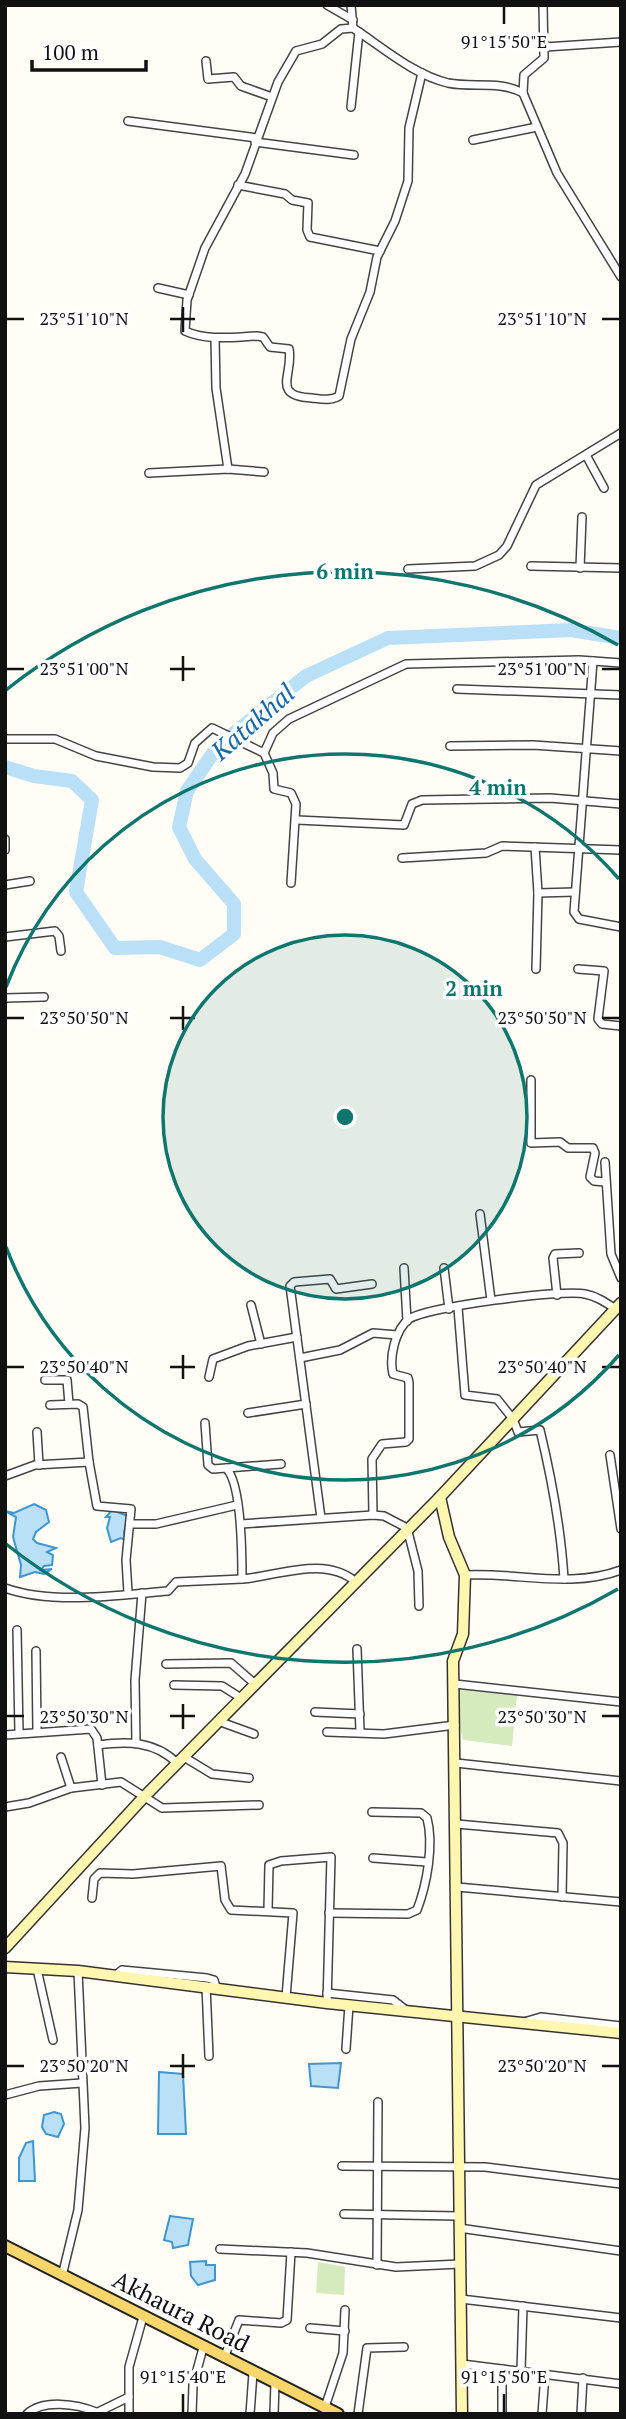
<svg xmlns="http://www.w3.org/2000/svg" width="626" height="2419" viewBox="0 0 626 2419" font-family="'PT Serif',serif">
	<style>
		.green { fill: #d5ebbd }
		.water { fill: #b9e0f7; stroke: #3f96cf; stroke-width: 2 }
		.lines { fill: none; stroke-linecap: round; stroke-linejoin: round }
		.river { stroke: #b9e0f7; stroke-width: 14 }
		.street-casing { stroke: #444; stroke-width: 10 }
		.secondary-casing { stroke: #333; stroke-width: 13 }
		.primary-casing { stroke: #222; stroke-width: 14 }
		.street { stroke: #fff; stroke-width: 7 }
		.secondary { stroke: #fff6b0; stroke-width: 10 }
		.primary { stroke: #f9d66b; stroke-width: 10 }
		.ticks { fill: none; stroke: #111; stroke-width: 2.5 }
		.ring { fill: none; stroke: #0f766e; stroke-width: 3.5 }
		.labels { text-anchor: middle; stroke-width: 7; stroke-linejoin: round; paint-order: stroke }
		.street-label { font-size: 24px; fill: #111; stroke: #fff }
		.water-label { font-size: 26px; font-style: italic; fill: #1768a6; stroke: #fff }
		.ticks-label { font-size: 18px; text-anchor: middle; fill: #111; stroke: #fff; stroke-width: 7; stroke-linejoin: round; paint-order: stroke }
		.centre { fill: #0f766e; stroke: #fff; stroke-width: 3.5 }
		.ring-label { font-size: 21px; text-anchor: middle; font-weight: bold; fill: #0f766e; stroke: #fff; stroke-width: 7; stroke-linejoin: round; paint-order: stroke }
	</style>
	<rect width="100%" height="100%" fill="#fffdf5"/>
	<g class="green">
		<path d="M459 1690 517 1695 512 1746 463 1740 459 1724Z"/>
		<path d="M318 2262 345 2267 344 2295 316 2293Z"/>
	</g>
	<g class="water">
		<path d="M34 1504 46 1510 49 1522 36 1532 33 1539 37 1543 56 1548 47 1552 53 1555 52 1565 44 1566 41 1570 52 1569 44 1574 35 1572 20 1577 21 1565 13 1537 16 1517 5 1511 14 1513Z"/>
		<path d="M112 1510 128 1516 124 1532 125 1540 121 1538 111 1542 107 1528 110 1517H106Z"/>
		<path d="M341 2063 338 2088 311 2086 309 2064Z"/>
		<path d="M159 2072 183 2074 186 2134H158Z"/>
		<path d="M54 2112 61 2114 64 2124 58 2137 46 2134 42 2127 44 2115Z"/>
		<path d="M33 2141 35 2181H19V2158L26 2143Z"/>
		<path d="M170 2216 193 2219 188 2245 173 2248 172 2242 164 2240Z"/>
		<path d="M206 2261V2265H215V2280L198 2285 191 2276 190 2262Z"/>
	</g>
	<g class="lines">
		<path class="river" d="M5 767 34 776 72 781 92 800 76 892 115 948 160 947 200 960 234 934V904L195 859 179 827 187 791 218 746 306 676 388 638 571 630 621 638"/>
		<g class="street-casing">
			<g id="street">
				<path d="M327 5 353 20"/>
				<path d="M351 5 353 28C382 47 414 75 448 83 473 88 499 80 523 93L557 173 621 277"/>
				<path d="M353 28 341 29 322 44 296 51 278 82 245 174 205 248 187 300 185 331C207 341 233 337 257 336L263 337 270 347 289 349C294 374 270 396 312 398 321 399 331 401 339 396L351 339 370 292 377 257 395 221 408 181 409 128 422 73"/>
				<path d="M545 47 621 42"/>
				<path d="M206 61 208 79 234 77 241 86 272 97"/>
				<path d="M523 93 524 75 544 58 543 5"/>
				<path d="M351 107 359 32"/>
				<path d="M128 121 257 138"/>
				<path d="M473 140 537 127"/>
				<path d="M255 142 354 155"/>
				<path d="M238 185 285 194 292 200 308 203 307 230 310 237 380 251"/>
				<path d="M158 288 189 295"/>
				<path d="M215 338 216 388 228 469"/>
				<path d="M586 455 604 488"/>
				<path d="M149 473 228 469 264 472"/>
				<path d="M531 566 621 568"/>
				<path d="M580 568 582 517"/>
				<path d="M408 569 475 566 499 555 507 546 536 485 621 433"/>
				<path d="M593 661 574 912 579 919 621 927"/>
				<path d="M457 689 621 695"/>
				<path d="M5 739H55L96 756 153 767 180 768 188 763 195 743 212 728 264 753"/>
				<path d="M450 746 533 745 621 751"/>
				<path d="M297 820 404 825 412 804 422 800 550 798 621 804"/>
				<path d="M5 839V850"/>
				<path d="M535 847 538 893 536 969"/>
				<path d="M402 858 486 853 502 846 621 850"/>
				<path d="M291 883 296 804 291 793 274 789 273 773 264 753 273 733 289 719 406 664 579 660 621 663"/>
				<path d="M5 885 30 881"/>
				<path d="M538 893 575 892"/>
				<path d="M5 937 55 931 59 936 61 951"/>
				<path d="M578 969 604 971 598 1019 602 1024 621 1026"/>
				<path d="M5 998 44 997"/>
				<path d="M531 1080V1143L560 1142 568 1148H593L595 1153 590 1177 594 1181 605 1182"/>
				<path d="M605 1162 611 1254 621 1278"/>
				<path d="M480 1214 491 1300"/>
				<path d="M404 1268 407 1321"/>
				<path d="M444 1268 449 1309"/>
				<path d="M557 1295 553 1258 555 1254 579 1253"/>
				<path d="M251 1305 261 1344"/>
				<path d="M458 1308 465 1395 497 1399 513 1419 518 1432 540 1430C552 1480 561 1529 564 1579"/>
				<path d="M300 1358 340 1350 373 1333 397 1335"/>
				<path d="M209 1377 213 1359 248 1346 297 1337"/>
				<path d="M45 1380H67L69 1404"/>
				<path d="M50 1405 78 1404 83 1407 89 1462"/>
				<path d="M248 1413 306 1404"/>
				<path d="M205 1423 208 1465 213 1469 226 1468C242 1483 242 1556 242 1579 278 1576 325 1555 356 1582"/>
				<path d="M37 1432 39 1465"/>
				<path d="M610 1455 621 1529"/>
				<path d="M227 1468 281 1464"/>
				<path d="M5 1476 35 1465 89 1462 97 1506 131 1509 126 1560 128 1593"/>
				<path d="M373 1515 372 1459 382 1444 406 1442 409 1439V1383L408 1378 393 1374C389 1357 395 1330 409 1319 426 1307 562 1289 585 1294 596 1296 605 1302 614 1308"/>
				<path d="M321 1518 290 1286 294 1282 330 1279 336 1289 372 1284"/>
				<path d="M130 1524H156L237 1505"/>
				<path d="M241 1524 373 1515 384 1516 407 1528 418 1571 419 1606"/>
				<path d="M465 1575C517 1572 570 1589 621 1570"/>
				<path d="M5 1588C52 1605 120 1595 168 1591L176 1582 242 1579"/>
				<path d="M17 1630 19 1733"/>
				<path d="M357 1649 360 1731"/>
				<path d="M36 1651 37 1731"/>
				<path d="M166 1664 231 1663 255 1684"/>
				<path d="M455 1684 621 1702"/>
				<path d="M174 1685 222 1686 241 1698"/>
				<path d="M315 1712 360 1714"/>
				<path d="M218 1721 254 1734"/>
				<path d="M327 1732 384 1734 455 1725"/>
				<path d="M5 1735 91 1729 97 1738 102 1785"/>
				<path d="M136 1743 135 1680 142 1593"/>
				<path d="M98 1745C127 1741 155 1741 177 1763"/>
				<path d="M61 1757 71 1788 121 1782 162 1808 259 1805"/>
				<path d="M184 1757 212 1774 249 1778"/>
				<path d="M456 1763 621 1781"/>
				<path d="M5 1807 29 1803 71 1788"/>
				<path d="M457 1824 558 1833 563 1843 562 1897"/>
				<path d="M373 1858 427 1862"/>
				<path d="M457 1887 621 1902"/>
				<path d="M92 1898 94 1879 100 1873 133 1874 221 1866 225 1900 231 1910 293 1913 286 1997"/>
				<path d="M268 1910 269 1865 281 1861 331 1857 327 2003"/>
				<path d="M329 1913 408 1914 417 1910C427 1884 434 1845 427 1818L421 1813 372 1812"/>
				<path d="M37 1969 53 2040"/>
				<path d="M116 1975 122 1970 207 1978 214 1980 216 1987"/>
				<path d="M206 1986 209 2056"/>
				<path d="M327 1993 393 2000 407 2011"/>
				<path d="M524 2022 541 2017 621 2026"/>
				<path d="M346 2049 349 2005"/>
				<path d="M5 2095 39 2086 82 2083"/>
				<path d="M342 2166 485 2167 621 2184"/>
				<path d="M344 2214 458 2216"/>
				<path d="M459 2228 621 2251"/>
				<path d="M220 2249 307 2253 396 2267 460 2264"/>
				<path d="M377 2265 378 2102"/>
				<path d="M62 2276 78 2210 85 2128 78 1971"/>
				<path d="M461 2299 621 2318"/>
				<path d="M310 2328 345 2331"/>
				<path d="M224 2358 239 2320 281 2323 287 2320 291 2252"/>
				<path d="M462 2364 621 2384"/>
				<path d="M502 2369V2414"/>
				<path d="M521 2371 523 2306"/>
				<path d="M129 2397V2414"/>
				<path d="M325 2407 343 2353 345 2310"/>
				<path d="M27 2414C43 2399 77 2404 96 2412"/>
				<path d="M94 2414 129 2397V2367L143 2317"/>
				<path d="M192 2414 193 2385 203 2348"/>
				<path d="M250 2414 253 2373"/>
				<path d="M274 2414 275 2382"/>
				<path d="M358 2414 367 2348 404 2347"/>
				<path d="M542 2414 545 2374"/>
				<path d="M581 2414 583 2378"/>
			</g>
		</g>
		<g class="secondary-casing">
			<g id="secondary">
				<path d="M440 1497 449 1537 465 1575 463 1634 453 1661 462 2414"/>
				<path d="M5 1948 143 1798 440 1497 621 1303"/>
				<path d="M5 1967 78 1971 327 2003 621 2033"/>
			</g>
		</g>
		<g class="primary-casing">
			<path id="primary" d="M5 2246 338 2414"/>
		</g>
		<use href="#street" class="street"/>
		<use href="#secondary" class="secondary"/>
		<use href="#primary" class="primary"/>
	</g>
	<path class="ticks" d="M504 7V24M183 307V332M7 319H24M170 319H195M602 319H619M183 656V681M7 669H24M170 669H195M602 669H619M183 1006V1030M7 1018H24M170 1018H195M602 1018H619M183 1355V1379M7 1367H24M170 1367H195M602 1367H619M183 1704V1729M7 1716H24M170 1716H195M602 1716H619M183 2054V2078M7 2066H24M170 2066H195M602 2066H619M183 2394V2412M504 2394V2412"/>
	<circle cx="345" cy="1117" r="182" fill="#0f766e" fill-opacity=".12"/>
	<g class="ring">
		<circle cx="345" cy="1117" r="182"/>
		<path d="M619 1355A363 363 0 0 1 6 1247M6 987A363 363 0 0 1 619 879"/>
		<path d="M618 1589A545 545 0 0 1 6 1544M6 690A545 545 0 0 1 618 645"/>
	</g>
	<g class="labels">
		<g class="street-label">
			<text transform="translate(181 2312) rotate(27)" y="8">Akhaura Road</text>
		</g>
		<g class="water-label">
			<text transform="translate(253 722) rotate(-41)" y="9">Katakhal</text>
		</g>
	</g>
	<g class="ticks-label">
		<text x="504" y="48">91°15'50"E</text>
		<text x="84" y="325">23°51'10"N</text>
		<text x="542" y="325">23°51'10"N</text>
		<text x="84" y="675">23°51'00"N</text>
		<text x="542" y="675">23°51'00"N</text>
		<text x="84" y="1024">23°50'50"N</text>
		<text x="542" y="1024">23°50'50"N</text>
		<text x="84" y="1373">23°50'40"N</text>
		<text x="542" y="1373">23°50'40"N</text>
		<text x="84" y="1723">23°50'30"N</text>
		<text x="542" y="1723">23°50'30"N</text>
		<text x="84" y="2072">23°50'20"N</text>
		<text x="542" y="2072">23°50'20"N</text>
		<text x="183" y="2383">91°15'40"E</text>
		<text x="504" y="2383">91°15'50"E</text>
	</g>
	<circle cx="345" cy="1117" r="10" class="centre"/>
	<g class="ring-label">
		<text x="345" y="579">6 min</text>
		<text x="498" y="795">4 min</text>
		<text x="474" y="996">2 min</text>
	</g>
	<rect width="626" height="2419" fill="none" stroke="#111111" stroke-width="14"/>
	<path d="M32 60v10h114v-10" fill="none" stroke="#111111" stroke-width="3.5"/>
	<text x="42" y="60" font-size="21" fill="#111111" stroke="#ffffff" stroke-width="5" paint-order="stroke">100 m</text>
</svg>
